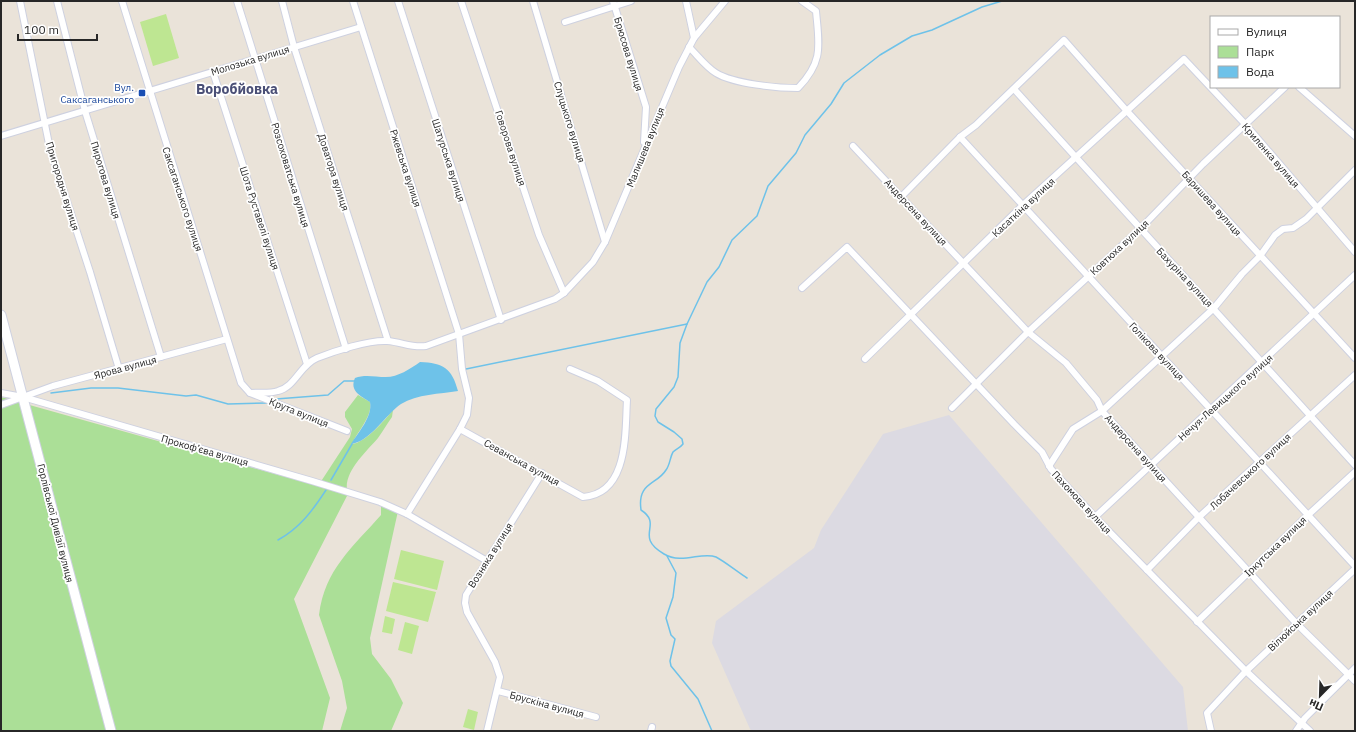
<svg xmlns="http://www.w3.org/2000/svg" width="1356" height="732" viewBox="0 0 1356 732" font-family="'IBM Plex Sans',sans-serif">
	<style>
		.industrial { fill: #dcdae2 }
		.green { fill: #abdf97 }
		.pitch { fill: #bee692 }
		.water { fill: #6ec2e9 }
		.lines { fill: none; stroke-linecap: round; stroke-linejoin: round }
		.stream { stroke: #6ec2e9; stroke-width: 1.5 }
		.minor-casing { stroke: #ced1e0; stroke-width: 8 }
		.secondary-casing { stroke: #ced1e0; stroke-width: 11 }
		.minor { stroke: #fff; stroke-width: 6 }
		.secondary { stroke: #fff; stroke-width: 9 }
		.transit-dot { fill: #1a4fb4; stroke: #fff; stroke-width: 1.5 }
		.labels { text-anchor: middle; stroke-width: 3.5; stroke-linejoin: round; paint-order: stroke }
		.street-label { font-size: 10px; fill: #272727; stroke: #fff }
		.transit-label { font-size: 10px; fill: #164399; stroke: #fff; text-anchor: end }
		.district-label { font-size: 14px; font-weight: bold; fill: #4a4f76; stroke: #fff }
	</style>
	<rect width="100%" height="100%" fill="#eae3d9"/>
	<path class="industrial" d="M949 415 1183 687 1188 731H752L750 729 712 643 716 621 814 548 821 530 883 434Z"/>
	<g class="green">
		<path d="M358 395 370 402C373 416 357 432 352 444 365 443 385 420 393 410L392 417C387 424 383 431 378 438 366 452 341 474 348 494L294 599 330 698 322 731H1V397L318 486 350 437 352 429 345 417V412Z"/>
		<path d="M381 506 398 511 370 638 372 654 391 679 403 703 391 731H340L347 708 342 681 319 615C325 569 352 548 381 515Z"/>
	</g>
	<g class="pitch">
		<path d="M166 14 179 58 153 66 140 22Z"/>
		<path d="M401 550 444 561 437 590 394 579Z"/>
		<path d="M393 582 436 592 428 622 386 611Z"/>
		<path d="M385 616 395 619 392 634 382 632Z"/>
		<path d="M405 622 419 626 412 654 398 650Z"/>
		<path d="M468 709 478 712 474 730 463 727Z"/>
	</g>
	<path class="water" d="M420 362C443 363 452 368 458 391 440 394 417 394 401 404 386 414 370 442 351 444 358 433 373 416 370 402 361 396 349 391 355 378 365 374 375 377 386 377 398 377 410 369 420 362Z"/>
	<g class="lines">
		<g class="stream">
			<path d="M1049 1H1060"/>
			<path d="M466 369 687 324"/>
			<path d="M51 393 91 388H118L186 396 196 395 228 404 268 403"/>
			<path d="M276 399 328 395 344 381H356"/>
			<path d="M331 480 352 444"/>
			<path d="M278 540C300 528 313 510 326 490"/>
			<path d="M667 556 676 573 673 597 666 618 671 635 675 639 670 661 671 666 698 699 712 731"/>
			<path d="M747 578C739 573 724 561 716 557 702 551 682 565 664 554 633 536 664 525 641 510 637 482 657 485 666 470 670 465 670 457 673 452 676 449 680 448 683 444L682 439 674 432 658 422 655 416 656 409 674 387 678 377 680 343 687 324 707 282 719 267 732 240 757 216 768 186 796 153 805 135 831 104 844 83 880 55 912 36 932 30 982 7 1002 1"/>
		</g>
		<g class="minor-casing">
			<g id="minor">
				<path d="M20 1 50 149 90 272 119 369"/>
				<path d="M57 1 85 111 161 357"/>
				<path d="M122 1 241 383 250 393 347 431"/>
				<path d="M237 1 346 349"/>
				<path d="M282 1 294 47 388 341"/>
				<path d="M353 1 459 334 462 369 469 398 467 415 460 429 407 514"/>
				<path d="M398 1 501 320"/>
				<path d="M461 1 539 235 564 293"/>
				<path d="M533 1 605 242"/>
				<path d="M613 1 646 107 644 142"/>
				<path d="M686 1 694 38"/>
				<path d="M565 22 631 1"/>
				<path d="M689 47C698 56 706 67 716 73 734 84 778 88 798 88 824 61 819 45 816 11L802 1"/>
				<path d="M213 72 307 364"/>
				<path d="M1299 87 1355 136"/>
				<path d="M1014 89 1355 465"/>
				<path d="M1 136 361 27"/>
				<path d="M960 137 1355 566"/>
				<path d="M853 146 1028 332 1066 363 1097 400 1102 411 1151 465 1296 623 1355 681"/>
				<path d="M901 197 960 137 976 125 1064 40 1126 110 1355 358"/>
				<path d="M802 288 847 247 1014 424 1042 452 1051 469 1095 517 1246 671 1310 731"/>
				<path d="M865 359 1023 205 1184 59 1246 125 1355 252"/>
				<path d="M1 393 23 397 312 481 380 502 407 514 487 561"/>
				<path d="M250 393C259 392 269 394 278 391 295 387 300 365 317 358 335 351 368 340 387 341 402 342 411 348 426 346L555 299 564 293 593 262 605 242 679 67 694 38 725 1"/>
				<path d="M1 405 53 386 227 339"/>
				<path d="M952 408 1028 332 1140 229 1203 164 1285 87"/>
				<path d="M460 429 583 497C629 494 625 432 627 400L598 381 570 369"/>
				<path d="M1049 466 1073 429 1102 411 1214 308 1242 274 1260 256 1275 235 1283 229 1293 228 1306 219 1355 170"/>
				<path d="M1095 517 1355 275"/>
				<path d="M1147 570 1199 517 1355 375"/>
				<path d="M1197 622 1308 515 1355 472"/>
				<path d="M498 691 596 717"/>
				<path d="M487 731 500 677 495 662 467 612 465 603 466 595 542 473"/>
				<path d="M651 731 652 727"/>
				<path d="M1211 731 1207 713 1246 671 1355 569"/>
				<path d="M1296 731 1305 718 1355 668"/>
			</g>
		</g>
		<g class="secondary-casing">
			<path id="secondary" d="M1 315 111 731"/>
		</g>
		<use href="#minor" class="minor"/>
		<use href="#secondary" class="secondary"/>
	</g>
	<rect class="transit-dot" x="138" y="89" width="8" height="8" rx="2"/>
	<g class="labels">
		<g class="street-label">
			<text transform="translate(629 54) rotate(73)" y="4">Брюсова вулиця</text>
			<text transform="translate(250 60) rotate(-17)" y="4">Молозька вулиця</text>
			<text transform="translate(570 122) rotate(73)" y="4">Слуцького вулиця</text>
			<text transform="translate(645 147) rotate(-68)" y="4">Малишева вулиця</text>
			<text transform="translate(511 148) rotate(72)" y="4">Говорова вулиця</text>
			<text transform="translate(1271 155) rotate(49)" y="4">Криленка вулиця</text>
			<text transform="translate(449 160) rotate(72)" y="4">Шатурська вулиця</text>
			<text transform="translate(406 168) rotate(72)" y="4">Ржевська вулиця</text>
			<text transform="translate(334 172) rotate(72)" y="4">Доватора вулиця</text>
			<text transform="translate(291 175) rotate(73)" y="4">Розсоховатська вулиця</text>
			<text transform="translate(106 180) rotate(73)" y="4">Пирогова вулиця</text>
			<text transform="translate(63 186) rotate(73)" y="4">Пригородня вулиця</text>
			<text transform="translate(183 199) rotate(72)" y="4">Саксаганського вулиця</text>
			<text transform="translate(1212 203) rotate(48)" y="4">Баришева вулиця</text>
			<text transform="translate(1023 207) rotate(-43)" y="4">Касаткіна вулиця</text>
			<text transform="translate(916 212) rotate(47)" y="4">Андерсена вулиця</text>
			<text transform="translate(260 218) rotate(72)" y="4">Шота Руставелі вулиця</text>
			<text transform="translate(1119 247) rotate(-43)" y="4">Ковтюха вулиця</text>
			<text transform="translate(1185 277) rotate(47)" y="4">Бахуріна вулиця</text>
			<text transform="translate(1157 351) rotate(47)" y="4">Голікова вулиця</text>
			<text transform="translate(125 367) rotate(-15)" y="4">Ярова вулиця</text>
			<text transform="translate(1225 397) rotate(-42)" y="4">Нечуя-Левицького вулиця</text>
			<text transform="translate(299 412) rotate(22)" y="4">Крута вулиця</text>
			<text transform="translate(1136 448) rotate(48)" y="4">Андерсена вулиця</text>
			<text transform="translate(205 450) rotate(16)" y="4">Прокоф’єва вулиця</text>
			<text transform="translate(522 462) rotate(29)" y="4">Севанська вулиця</text>
			<text transform="translate(1250 471) rotate(-43)" y="4">Лобачевського вулиця</text>
			<text transform="translate(1082 502) rotate(47)" y="4">Пахомова вулиця</text>
			<text transform="translate(56 523) rotate(76)" y="4">Горлівської Дивізії вулиця</text>
			<text transform="translate(1275 546) rotate(-44)" y="4">Іркутська вулиця</text>
			<text transform="translate(490 555) rotate(-58)" y="4">Возняка вулиця</text>
			<text transform="translate(1300 620) rotate(-43)" y="4">Вілюйська вулиця</text>
			<text transform="translate(547 704) rotate(15)" y="4">Брускіна вулиця</text>
		</g>
		<g class="transit-label">
			<text x="134" y="91">Вул.<tspan x="134" dy="12">Саксаганського</tspan></text>
		</g>
		<g class="district-label">
			<text x="237" y="94">Воробйовка</text>
		</g>
	</g>
	<rect width="1356" height="732" fill="none" stroke="#272727" stroke-width="4"/>
	<rect x="1210" y="16" width="130" height="72" fill="#ffffff" stroke="#a9a9a9"/>
	<rect x="1218" y="29" width="20" height="6" fill="#ffffff" stroke="#a9a9a9"/>
	<text x="1246" y="36" font-size="12" fill="#272727">Вулиця</text>
	<rect x="1218" y="46" width="20" height="12" fill="#abdf97" stroke="#a9a9a9"/>
	<text x="1246" y="56" font-size="12" fill="#272727">Парк</text>
	<rect x="1218" y="66" width="20" height="12" fill="#6ec2e9" stroke="#a9a9a9"/>
	<text x="1246" y="76" font-size="12" fill="#272727">Вода</text>
	<g transform="translate(1320 696) rotate(203)" stroke="#ffffff" stroke-width="3" paint-order="stroke">
	<path d="M0-3L7 15L0 10L-7 15Z" fill="#272727"/>
	<text y="-6" font-size="11" font-weight="bold" text-anchor="middle" fill="#272727">Пн</text>
	</g>
	<path d="M18 34v6h79v-6" fill="none" stroke="#272727" stroke-width="2"/>
	<text x="24" y="34" font-size="12" fill="#272727" stroke="#ffffff" stroke-width="3" paint-order="stroke">100 m</text>
</svg>
